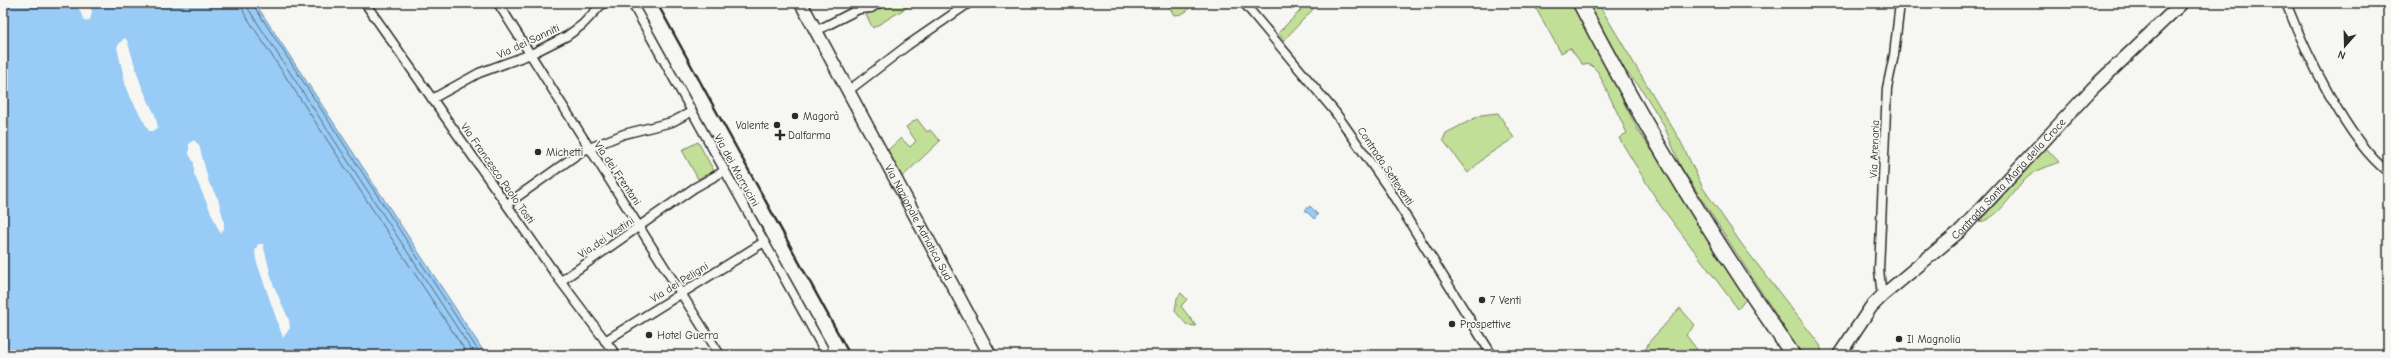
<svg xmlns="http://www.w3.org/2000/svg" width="2391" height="358" viewBox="0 0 2391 358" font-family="'Comic Neue',sans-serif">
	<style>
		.green { fill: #c2df97; stroke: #768561 }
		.water { fill: #98cbf5; stroke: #6c8ba4 }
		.pier { fill: #f6f6f2 }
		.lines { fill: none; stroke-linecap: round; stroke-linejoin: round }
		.shore { stroke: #576b7c; stroke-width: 1 }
		.minor-casing { stroke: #2b2b2b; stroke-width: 11 }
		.secondary-casing { stroke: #2b2b2b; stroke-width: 15 }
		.trunk-casing { stroke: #2b2b2b; stroke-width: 17 }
		.minor { stroke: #f6f6f2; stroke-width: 8 }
		.secondary { stroke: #f6f6f2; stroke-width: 12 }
		.trunk { stroke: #f6f6f2; stroke-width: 14 }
		.rail { stroke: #2b2b2b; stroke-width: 2.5 }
		.poi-dot { fill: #2b2b2b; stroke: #f6f6f2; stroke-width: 1.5 }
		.labels { text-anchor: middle; stroke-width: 3.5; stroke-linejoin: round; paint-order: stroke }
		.street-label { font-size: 11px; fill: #2b2b2b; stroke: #f6f6f2 }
		.poi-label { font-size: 11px; fill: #2b2b2b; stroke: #f6f6f2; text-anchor: start }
	</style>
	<rect width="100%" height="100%" fill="#f6f6f2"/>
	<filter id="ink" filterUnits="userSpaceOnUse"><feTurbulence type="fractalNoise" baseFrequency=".025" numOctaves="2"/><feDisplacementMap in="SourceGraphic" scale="8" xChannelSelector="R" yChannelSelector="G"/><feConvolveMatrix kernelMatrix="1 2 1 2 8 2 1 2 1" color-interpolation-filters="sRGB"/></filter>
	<g filter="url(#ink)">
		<g class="green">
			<path d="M886 3H914L873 28 866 15Z"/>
			<path d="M1167 3H1192C1190 11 1182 15 1174 15Z"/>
			<path d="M1294 3H1319L1284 40 1278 33 1301 10Z"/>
			<path d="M1533 3H1575L1617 81 1622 99 1638 130 1652 151 1663 161 1747 298 1738 309 1660 205 1619 138 1627 133 1598 72 1591 65 1582 64 1570 48 1561 53Z"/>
			<path d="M1588 3H1598L1681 142 1703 188 1743 246 1820 345 1823 355H1802L1681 167 1665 128 1654 109 1640 87 1623 68Z"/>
			<path d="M1498 113 1514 138 1486 156 1468 173 1443 140 1446 133 1481 115Z"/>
			<path d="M917 119 927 132 930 130 940 141 902 177 888 150 901 138 910 147 916 141 906 127Z"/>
			<path d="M698 142 714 171 698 179 682 150Z"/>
			<path d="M2046 148 2059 162C2050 166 2036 170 2028 177 2015 188 1999 220 1979 222Z"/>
			<path d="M1181 293 1187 299 1181 306 1196 326 1187 325 1175 311 1177 298Z"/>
			<path d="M1680 308 1695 325 1686 335 1701 355H1643L1649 342Z"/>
		</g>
		<g class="water">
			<path d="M3 3H255L486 355H3Z"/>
			<path d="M1310 206 1318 215 1314 219 1305 210Z"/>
		</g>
		<g class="pier">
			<path d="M76 3H90L92 12 90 20 85 22Z"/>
			<path d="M124 38 127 40 141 85 155 115 158 127 153 131H149L127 91 117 47Z"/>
			<path d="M194 140 199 145 209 183 218 199 224 221V229L220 233 194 174V163L189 154V144Z"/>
			<path d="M258 244H263L273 284 289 320 290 328 283 338 256 260 255 251Z"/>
		</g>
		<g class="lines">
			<g class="shore">
				<path d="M241 3 244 13 468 355"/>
				<path d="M247 3 249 10 475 355"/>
				<path d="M252 3 481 355"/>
			</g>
			<g class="minor-casing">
				<g id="minor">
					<path d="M365 3 556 275 616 355"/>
					<path d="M498 3 720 355"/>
					<path d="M632 3 823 348V355"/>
					<path d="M1244 3 1335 112 1389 189 1492 355"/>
					<path d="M2286 3C2305 51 2347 141 2388 172"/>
					<path d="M816 31 859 9 871 8 879 3"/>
					<path d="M848 91 908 45 969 3"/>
					<path d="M432 99 479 73 531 54 567 36 582 25 603 3"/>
					<path d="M507 204 582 151 624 134 672 122 691 112"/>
					<path d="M561 281 694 188 724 171"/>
					<path d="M1882 296 1879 270 1887 88 1894 55 1900 3"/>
					<path d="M605 341 764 242"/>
				</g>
			</g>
			<g class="secondary-casing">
				<g id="secondary">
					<path id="s1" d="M801 3 990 355"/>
					<path id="s2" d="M1839 355 1871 307 1882 296 1960 231 2092 89 2182 3"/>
				</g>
			</g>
			<g class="trunk-casing">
				<path id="trunk" d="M1580 3C1643 125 1715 243 1793 355"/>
			</g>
			<use href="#minor" class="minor"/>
			<use href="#secondary" class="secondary"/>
			<use href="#trunk" class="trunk"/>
			<path class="rail" d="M657 3 850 355"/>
		</g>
	</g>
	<g class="poi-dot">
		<circle cx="795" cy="116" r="4"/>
		<circle cx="777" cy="125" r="4"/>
		<path d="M778 129h4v4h4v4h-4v4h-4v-4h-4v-4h4z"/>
		<circle cx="538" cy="152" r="4"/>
		<circle cx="1482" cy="300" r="4"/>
		<circle cx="1452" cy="324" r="4"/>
		<circle cx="649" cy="335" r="4"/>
		<circle cx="1899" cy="339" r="4"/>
	</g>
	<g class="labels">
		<g class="street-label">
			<text transform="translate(528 41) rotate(-25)" y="4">Via dei Sanniti</text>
			<text transform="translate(1874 149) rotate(-88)" y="4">Via Arenaria</text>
			<text transform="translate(1386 166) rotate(56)" y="4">Contrada Setteventi</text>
			<text transform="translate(737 170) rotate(61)" y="4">Via dei Marrucini</text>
			<text transform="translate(498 173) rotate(55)" y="4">Via Francesco Paolo Tosti</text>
			<text transform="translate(618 173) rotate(56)" y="4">Via dei Frentani</text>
			<text dy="4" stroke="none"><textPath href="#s2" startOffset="246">Contrada Santa Maria della Croce</textPath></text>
			<text dy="4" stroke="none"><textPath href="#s1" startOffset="249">Via Nazionale Adriatica Sud</textPath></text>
			<text transform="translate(606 237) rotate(-34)" y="4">Via dei Vestini</text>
			<text transform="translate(679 282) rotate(-32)" y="4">Via dei Peligni</text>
		</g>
		<g class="poi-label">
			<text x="803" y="120">Magorà</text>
			<text x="769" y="129" text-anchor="end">Valente</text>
			<text x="788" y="139">Dalfarma</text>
			<text x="546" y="156">Michetti</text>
			<text x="1490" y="304">7 Venti</text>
			<text x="1460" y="328">Prospettive</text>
			<text x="657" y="339">Hotel Guerra</text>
			<text x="1907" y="343">Il Magnolia</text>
		</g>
	</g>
	<rect width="2391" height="358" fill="none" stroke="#f6f6f2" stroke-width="16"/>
	<rect x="8" y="8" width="2375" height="342" fill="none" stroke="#2b2b2b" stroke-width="1.5" filter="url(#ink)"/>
	<g transform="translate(2345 46) rotate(200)" stroke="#f6f6f2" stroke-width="3" paint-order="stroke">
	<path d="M0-3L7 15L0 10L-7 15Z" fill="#2b2b2b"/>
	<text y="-6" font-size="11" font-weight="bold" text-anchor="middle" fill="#2b2b2b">N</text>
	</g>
</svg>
